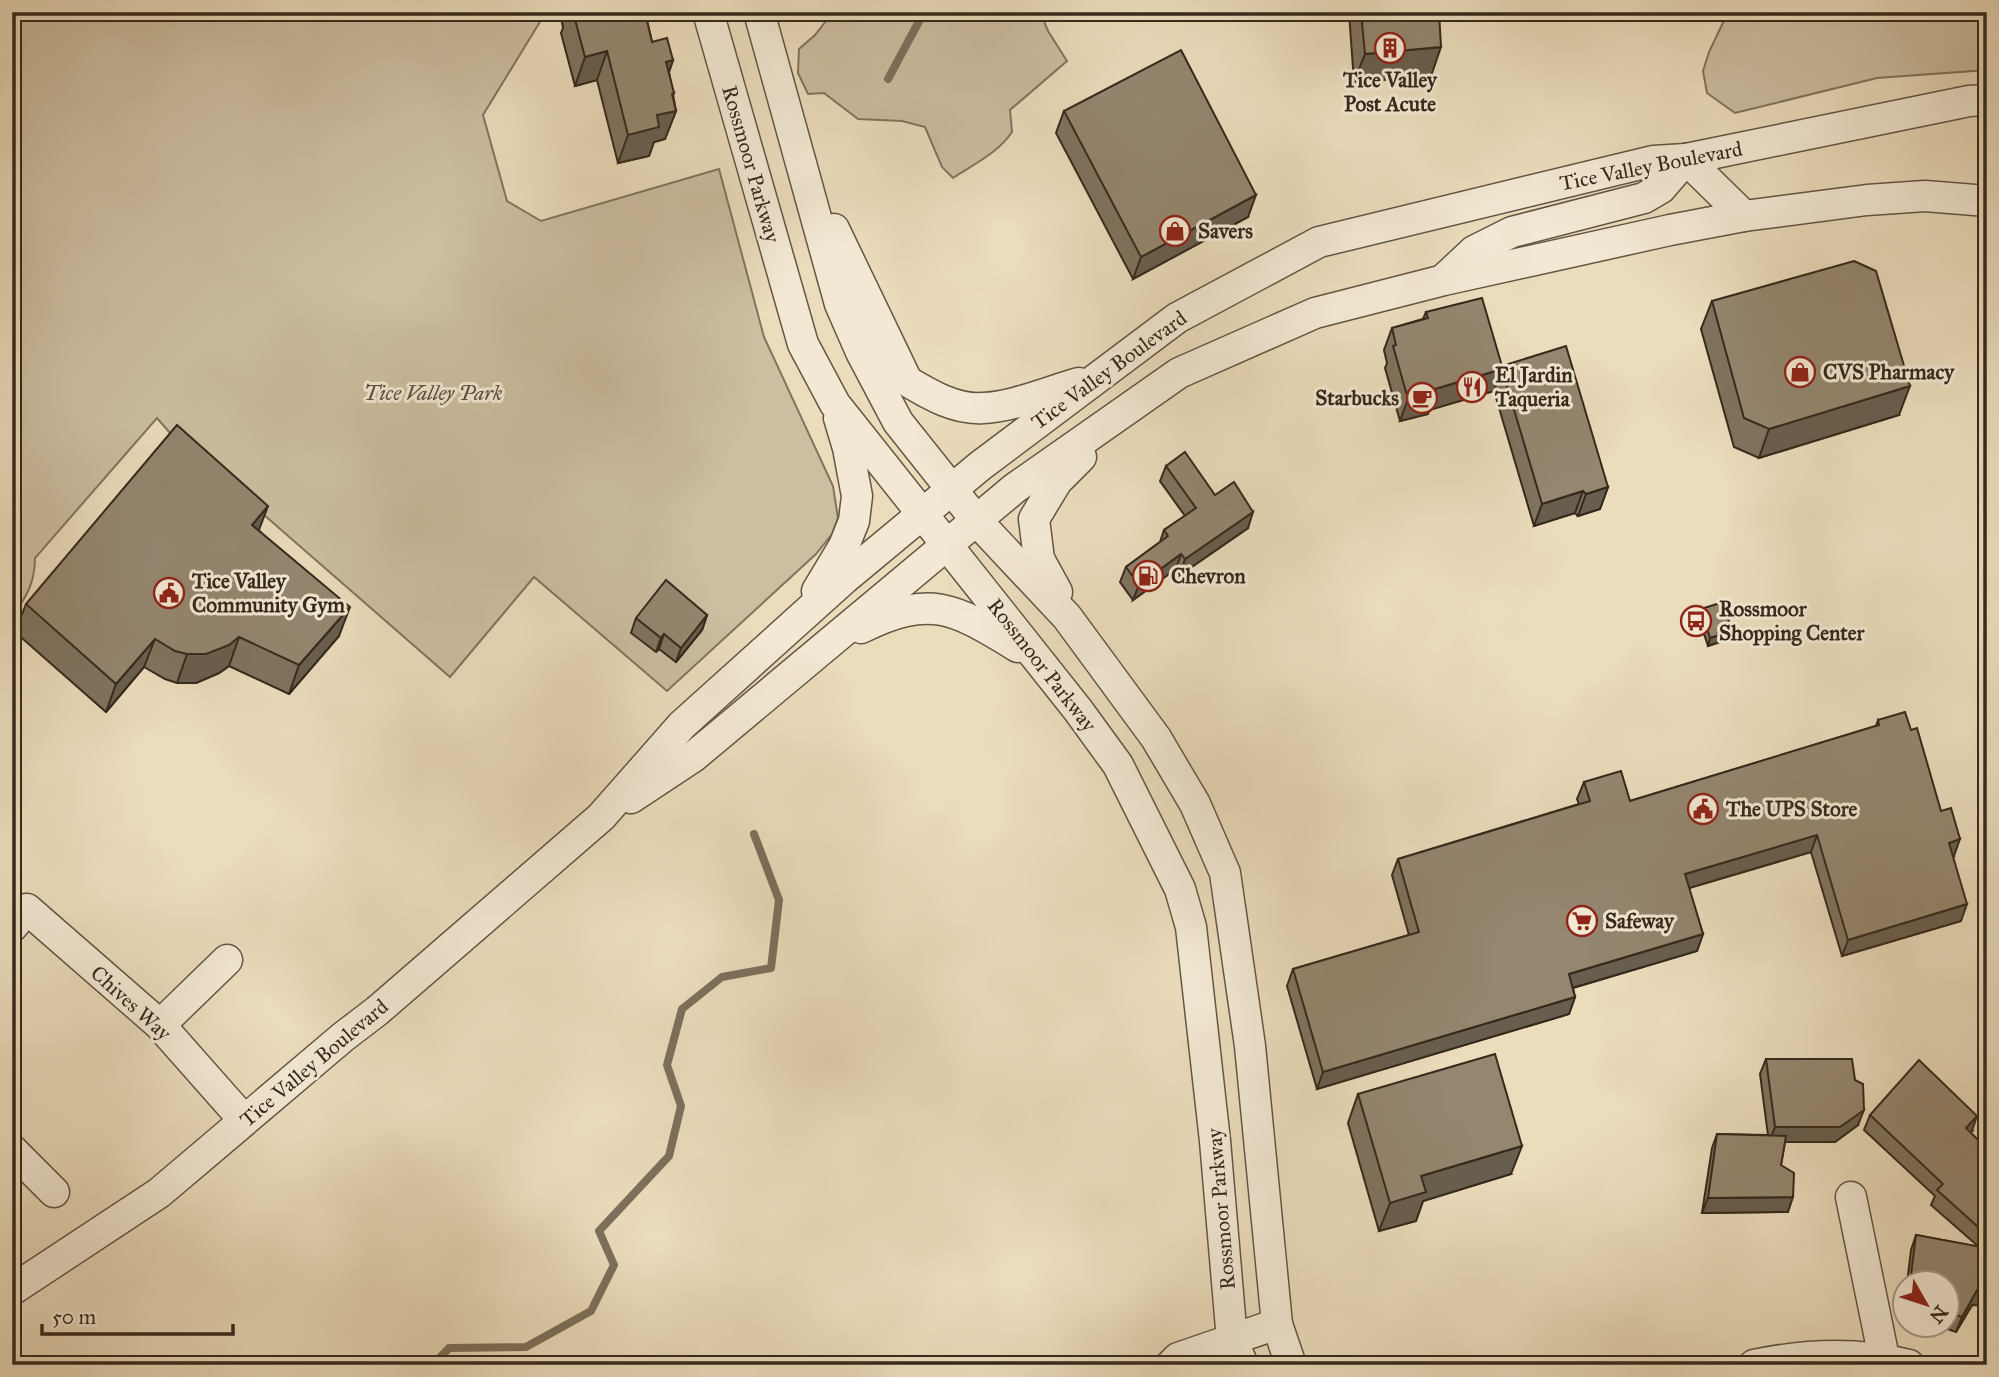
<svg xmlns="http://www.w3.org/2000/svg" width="1999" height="1377" viewBox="0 0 1999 1377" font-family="'IM FELL Great Primer',serif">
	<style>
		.green { fill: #ccbea1; stroke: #80745e; stroke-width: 2 }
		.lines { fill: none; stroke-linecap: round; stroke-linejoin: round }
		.stream { stroke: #7d705c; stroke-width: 8 }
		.minor-casing { stroke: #625644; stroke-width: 33 }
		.minor { stroke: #f2e8d3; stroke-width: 30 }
		.wall { fill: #7f735f; stroke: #35291c; stroke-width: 2 }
		.shaded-wall { fill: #685e4e; stroke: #35291c; stroke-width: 2 }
		.building { fill: #94866f; stroke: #35291c; stroke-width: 2 }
		.labels { text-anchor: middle; stroke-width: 6; stroke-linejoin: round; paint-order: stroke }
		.poi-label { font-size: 21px; font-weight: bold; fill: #35291c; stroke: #f2e8d3; text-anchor: start }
		.street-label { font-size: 21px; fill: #35291c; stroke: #f2e8d3 }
		.park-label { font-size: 21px; font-style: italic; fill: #5b4e3d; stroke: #f2e8d3 }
	</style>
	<rect width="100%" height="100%" fill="#ebdcbc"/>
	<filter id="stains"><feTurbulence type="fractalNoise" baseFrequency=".00286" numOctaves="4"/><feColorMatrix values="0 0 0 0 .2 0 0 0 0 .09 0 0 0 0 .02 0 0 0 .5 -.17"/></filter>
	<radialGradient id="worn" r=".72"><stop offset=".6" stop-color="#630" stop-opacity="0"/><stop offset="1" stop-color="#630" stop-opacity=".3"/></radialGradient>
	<g class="green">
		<path d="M12 12H546L483 115 507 201 541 221 719 169 764 337 833 486 838 518 832 534 816 554 667 691 534 577 450 677 170 433 157 418 35 558C35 581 27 598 12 615Z"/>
		<path d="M833 12H1040L1048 31 1067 61 1010 110 1012 132C998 153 974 164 953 178L942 167 925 127 902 121 858 119 824 93 808 94 798 73 799 49 815 35Z"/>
		<path d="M1728 12H1987V70L1877 78 1735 113 1707 93 1703 71 1709 52Z"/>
	</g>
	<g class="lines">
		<g class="stream">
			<path d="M888 79 924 12"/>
			<path d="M433 1365 449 1348 526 1347 591 1311 614 1265 599 1231 669 1156 681 1106 667 1065 682 1009 722 977 771 968 779 900 754 834"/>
		</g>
		<g class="minor-casing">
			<g id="minor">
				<path d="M708 12 803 344 835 404 1078 710 1118 765 1180 889 1191 927 1215 1141 1232 1340 1243 1365"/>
				<path d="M759 12 840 304 861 352 898 422 976 520 1067 617 1156 738 1195 804 1225 873 1250 1046 1277 1324 1291 1365"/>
				<path d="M1686 159 1744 216"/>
				<path d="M834 229 907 381C930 395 956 410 983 408 1013 407 1050 391 1079 383"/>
				<path d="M1444 279 1474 251 1512 232 1644 198 1661 188 1686 159"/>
				<path d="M817 591 844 546 854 521 857 496 848 448 839 418"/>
				<path d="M1057 592 1039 559 1034 519 1057 481 1081 457"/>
				<path d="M861 628C932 593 955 609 1018 647"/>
				<path d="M631 798 693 757 1015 488 1179 373 1315 313 1444 280 1670 230 1744 216 1867 200 1925 196 1987 201"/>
				<path d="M12 927 27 909 160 1025 244 1120"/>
				<path d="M160 1025 227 960"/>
				<path d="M12 1150 54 1192"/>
				<path d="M1851 1197 1884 1358"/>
				<path d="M12 1290 159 1193 343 1037 377 1011 601 817 682 725 844 579 980 466 1177 318 1319 242 1653 161 1686 159 1969 101 1987 100"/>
				<path d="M1171 1365 1178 1358 1277 1324"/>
				<path d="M1754 1365C1806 1354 1858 1352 1909 1365"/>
			</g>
		</g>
		<use href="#minor" class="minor"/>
	</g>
	<g class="wall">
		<path d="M562 12H645L652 42 673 60 669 72 676 111 665 139 654 142 649 156 618 163 597 80 575 86 561 33 563 28 561 16Z"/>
		<path d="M1269 12H1478L1439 15 1431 76 1354 82 1349 13 1269 20Z"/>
		<path d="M1064 111 1248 217 1133 279 1056 133Z"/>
		<path d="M1712 301 1899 415 1759 458 1734 447 1701 329Z"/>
		<path d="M1426 312 1502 366 1608 487 1600 509 1578 516 1575 513 1534 526 1494 391 1429 410 1428 414 1400 421 1385 368 1387 363 1384 350 1392 328 1423 319Z"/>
		<path d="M1166 466 1215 495 1248 528 1180 575 1176 569 1133 600 1120 582 1126 567 1160 542 1164 530 1185 516 1160 481Z"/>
		<path d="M259 530 339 636 289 694 229 666 219 673 196 683H177L165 679 144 667 106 712 15 632 26 604Z"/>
		<path d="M1701 609 1729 639 1708 646 1698 616Z"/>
		<path d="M707 615 702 630 676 662 659 649 656 652 631 633 636 618Z"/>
		<path d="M1878 720 1954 856H1953L1961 921 1842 956 1811 852 1689 888 1703 934 1697 951 1573 988 1575 997 1569 1014 1317 1089 1287 986 1293 969 1409 935 1392 875 1398 859 1579 804 1577 799 1584 782 1630 801 1876 726Z"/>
		<path d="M1766 1059 1858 1125 1835 1142H1785L1781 1165 1788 1212 1702 1213 1712 1148 1717 1134 1768 1135 1760 1074Z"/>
		<path d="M1358 1094 1511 1174 1423 1201 1416 1221 1379 1231 1348 1123Z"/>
		<path d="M1870 1115 1972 1131 1970 1132 1987 1149V1247L1972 1305 1956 1332 1936 1325H1947V1283H1907L1911 1250 1916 1235 1979 1247 1931 1205 1935 1196 1864 1130Z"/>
	</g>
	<g class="shaded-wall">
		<path d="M1272 12H1349L1269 20Z"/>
		<path d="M1428 12H1478L1426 16Z"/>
		<path d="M1441 47 1431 76 1354 82 1365 54Z"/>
		<path d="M607 51 597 80 575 86 585 57Z"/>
		<path d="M673 60 663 89 666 62Z"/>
		<path d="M674 93 667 113 676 111 665 139 654 142 649 156 618 163 628 135 657 115 672 94Z"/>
		<path d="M1256 195 1248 217 1133 279 1141 257Z"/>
		<path d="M1502 369 1494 391 1429 410 1428 414 1400 421 1408 399 1435 389Z"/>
		<path d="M1910 386 1899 415 1759 458 1769 429Z"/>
		<path d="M1608 487 1600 509 1578 516 1586 494Z"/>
		<path d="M1583 491 1575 513 1534 526 1542 504Z"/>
		<path d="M268 506 257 535 252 525Z"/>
		<path d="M1253 512 1248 528 1180 575 1185 559Z"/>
		<path d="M1181 554 1176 569 1133 600 1139 585Z"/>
		<path d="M350 607 339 636 289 694 299 665Z"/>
		<path d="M707 615 702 630 676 662 681 648Z"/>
		<path d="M1732 631 1729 639 1708 646 1710 638Z"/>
		<path d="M664 634 659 649 656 652 661 638Z"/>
		<path d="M239 637 229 666 219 673 196 683H177L187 654Z"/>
		<path d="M155 639 144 667 106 712 116 684Z"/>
		<path d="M1817 835 1811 852 1679 891 1685 874Z"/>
		<path d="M1960 839 1954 856 1943 859 1949 843Z"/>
		<path d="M1967 904 1961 921 1842 956 1848 940Z"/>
		<path d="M1703 934 1697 951 1562 991 1569 974Z"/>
		<path d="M1575 997 1569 1014 1317 1089 1323 1072Z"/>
		<path d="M1864 1110 1858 1125 1835 1142H1769L1775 1127Z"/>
		<path d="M1977 1116 1972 1131 1961 1143 1966 1128Z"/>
		<path d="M1522 1146 1511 1174 1423 1201 1416 1221 1379 1231 1390 1203 1421 1176Z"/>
		<path d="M1793 1197 1788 1212 1702 1213 1708 1198Z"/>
		<path d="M1977 1290 1987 1291V1306L1972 1305 1956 1332 1962 1317Z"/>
	</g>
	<g class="building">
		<path d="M573 12H645L652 42 667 38 673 60 666 62 674 93 672 94 676 111 657 115 659 127 628 135 607 51 585 57Z"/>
		<path d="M1361 12H1439L1441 47 1365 54Z"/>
		<path d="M1181 50 1256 195 1141 257 1064 111Z"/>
		<path d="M1854 261 1876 271 1910 386 1769 429 1744 418 1712 301Z"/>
		<path d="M1482 298 1502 366 1566 346 1608 487 1586 494 1583 491 1542 504 1502 369 1435 389 1436 392 1408 399 1393 346 1396 345 1392 328 1428 318 1426 312Z"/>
		<path d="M177 425 268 506 252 525 350 607 299 665 239 637 229 645 206 654H187L175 651 155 639 116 684 26 604Z"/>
		<path d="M1185 452 1215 495 1234 482 1253 512 1185 559 1181 554 1139 585 1126 567 1168 536 1164 530 1196 508 1166 466Z"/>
		<path d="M666 580 707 615 681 648 664 634 661 638 636 618Z"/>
		<path d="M1723 602 1732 631 1710 638 1701 609Z"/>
		<path d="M1905 712 1911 730 1917 728 1941 811 1951 808 1960 839 1949 843 1967 904 1848 940 1817 835 1685 874 1703 934 1569 974 1575 997 1323 1072 1293 969 1419 932 1398 859 1590 801 1584 782 1621 771 1630 801 1879 725 1878 720Z"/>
		<path d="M1495 1054 1522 1146 1421 1176 1426 1192 1390 1203 1358 1094Z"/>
		<path d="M1766 1059H1852L1855 1080 1863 1084 1864 1110 1840 1127H1775Z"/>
		<path d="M1919 1060 1977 1116 1966 1128 1987 1149V1235L1937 1190 1943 1184 1870 1115Z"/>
		<path d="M1717 1134 1786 1136 1781 1165 1794 1173 1793 1197 1708 1198Z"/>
		<path d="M1916 1235 1987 1248V1291L1977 1290 1962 1317 1947 1312V1283H1910Z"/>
	</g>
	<defs>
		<g id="building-ring" transform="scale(1.575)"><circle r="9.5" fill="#f2e8d3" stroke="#8f2418" stroke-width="1.5"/><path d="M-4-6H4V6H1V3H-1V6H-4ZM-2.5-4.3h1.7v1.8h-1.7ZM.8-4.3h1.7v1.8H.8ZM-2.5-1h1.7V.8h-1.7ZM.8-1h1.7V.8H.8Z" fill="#8f2418"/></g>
		<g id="shop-ring" transform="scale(1.575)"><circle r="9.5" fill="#f2e8d3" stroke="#8f2418" stroke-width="1.5"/><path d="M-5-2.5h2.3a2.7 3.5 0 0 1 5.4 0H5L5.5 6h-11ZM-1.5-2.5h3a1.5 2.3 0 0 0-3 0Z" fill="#8f2418"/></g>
		<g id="restaurant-ring" transform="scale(1.575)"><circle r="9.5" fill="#f2e8d3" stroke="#8f2418" stroke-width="1.5"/><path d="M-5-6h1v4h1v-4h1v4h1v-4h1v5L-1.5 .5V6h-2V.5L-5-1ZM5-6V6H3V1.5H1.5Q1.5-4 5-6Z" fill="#8f2418"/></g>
		<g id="cafe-ring" transform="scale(1.575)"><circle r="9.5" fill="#f2e8d3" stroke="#8f2418" stroke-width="1.5"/><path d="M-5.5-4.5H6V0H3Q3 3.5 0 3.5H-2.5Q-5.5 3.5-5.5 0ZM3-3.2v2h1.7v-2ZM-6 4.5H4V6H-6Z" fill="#8f2418"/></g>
		<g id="fuel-ring" transform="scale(1.575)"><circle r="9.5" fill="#f2e8d3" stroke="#8f2418" stroke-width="1.5"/><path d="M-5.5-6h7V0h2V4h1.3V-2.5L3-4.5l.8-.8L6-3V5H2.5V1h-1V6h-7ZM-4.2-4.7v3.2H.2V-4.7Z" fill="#8f2418"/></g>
		<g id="civic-ring" transform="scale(1.575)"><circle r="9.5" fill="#f2e8d3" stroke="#8f2418" stroke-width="1.5"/><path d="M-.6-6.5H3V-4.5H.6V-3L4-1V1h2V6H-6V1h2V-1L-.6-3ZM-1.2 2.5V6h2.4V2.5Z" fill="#8f2418"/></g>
		<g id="bus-ring" transform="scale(1.575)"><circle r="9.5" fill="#f2e8d3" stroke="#8f2418" stroke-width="1.5"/><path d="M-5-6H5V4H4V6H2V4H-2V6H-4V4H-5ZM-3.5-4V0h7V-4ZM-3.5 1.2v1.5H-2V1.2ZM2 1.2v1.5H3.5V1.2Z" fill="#8f2418"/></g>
		<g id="supermarket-ring" transform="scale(1.575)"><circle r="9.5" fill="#f2e8d3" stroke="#8f2418" stroke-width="1.5"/><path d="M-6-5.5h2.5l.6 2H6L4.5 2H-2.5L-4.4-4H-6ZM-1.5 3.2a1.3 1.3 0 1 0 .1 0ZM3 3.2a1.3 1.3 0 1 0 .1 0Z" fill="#8f2418"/></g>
	</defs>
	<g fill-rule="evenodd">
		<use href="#building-ring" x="1390" y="48"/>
		<use href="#shop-ring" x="1175" y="231"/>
		<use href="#shop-ring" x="1800" y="372"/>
		<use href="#restaurant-ring" x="1472" y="387"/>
		<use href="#cafe-ring" x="1422" y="398"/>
		<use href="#fuel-ring" x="1148" y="576"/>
		<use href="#civic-ring" x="169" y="593"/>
		<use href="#bus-ring" x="1696" y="621"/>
		<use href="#civic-ring" x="1703" y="809"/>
		<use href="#supermarket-ring" x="1582" y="921"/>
	</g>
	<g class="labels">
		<g class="poi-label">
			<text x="1390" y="87" text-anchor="middle">Tice Valley<tspan x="1390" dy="24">Post Acute</tspan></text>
			<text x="1198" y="238">Savers</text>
			<text x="1823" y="379">CVS Pharmacy</text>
			<text x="1495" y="382">El Jardin<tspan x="1495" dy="24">Taqueria</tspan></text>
			<text x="1399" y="405" text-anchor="end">Starbucks</text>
			<text x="1171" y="583">Chevron</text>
			<text x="192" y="588">Tice Valley<tspan x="192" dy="24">Community Gym</tspan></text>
			<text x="1719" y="616">Rossmoor<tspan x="1719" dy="24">Shopping Center</tspan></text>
			<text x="1726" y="816">The UPS Store</text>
			<text x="1605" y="928">Safeway</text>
		</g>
		<g class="street-label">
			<text transform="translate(751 164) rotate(74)" y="7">Rossmoor Parkway</text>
			<text transform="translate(1651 166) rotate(-11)" y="7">Tice Valley Boulevard</text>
			<text transform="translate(1109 370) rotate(-36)" y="7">Tice Valley Boulevard</text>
			<text transform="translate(1042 665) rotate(52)" y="7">Rossmoor Parkway</text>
			<text transform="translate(131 1003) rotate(42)" y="7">Chives Way</text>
			<text transform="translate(314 1063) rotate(-40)" y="7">Tice Valley Boulevard</text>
			<text transform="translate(1221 1209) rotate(-95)" y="7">Rossmoor Parkway</text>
		</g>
		<g class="park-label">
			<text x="433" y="400">Tice Valley Park</text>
		</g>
	</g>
	<rect width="1999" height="1377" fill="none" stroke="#ebdcbc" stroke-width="42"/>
	<rect x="14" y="14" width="1971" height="1349" fill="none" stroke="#35291c" stroke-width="3.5"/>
	<rect x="21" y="21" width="1957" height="1335" fill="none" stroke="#35291c" stroke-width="2"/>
	<g transform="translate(1926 1304) rotate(129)"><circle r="33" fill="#f2e8d3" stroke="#a69c8a" stroke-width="2"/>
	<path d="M0-5L12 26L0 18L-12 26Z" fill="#8f2418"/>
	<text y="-10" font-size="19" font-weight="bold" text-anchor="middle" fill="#35291c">N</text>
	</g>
	<path d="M42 1324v10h191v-10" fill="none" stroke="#35291c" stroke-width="3.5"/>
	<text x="52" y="1324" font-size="21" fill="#35291c" stroke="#f2e8d3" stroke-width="5" paint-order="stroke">50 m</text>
	<rect width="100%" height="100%" filter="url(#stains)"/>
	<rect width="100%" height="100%" fill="url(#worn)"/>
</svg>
